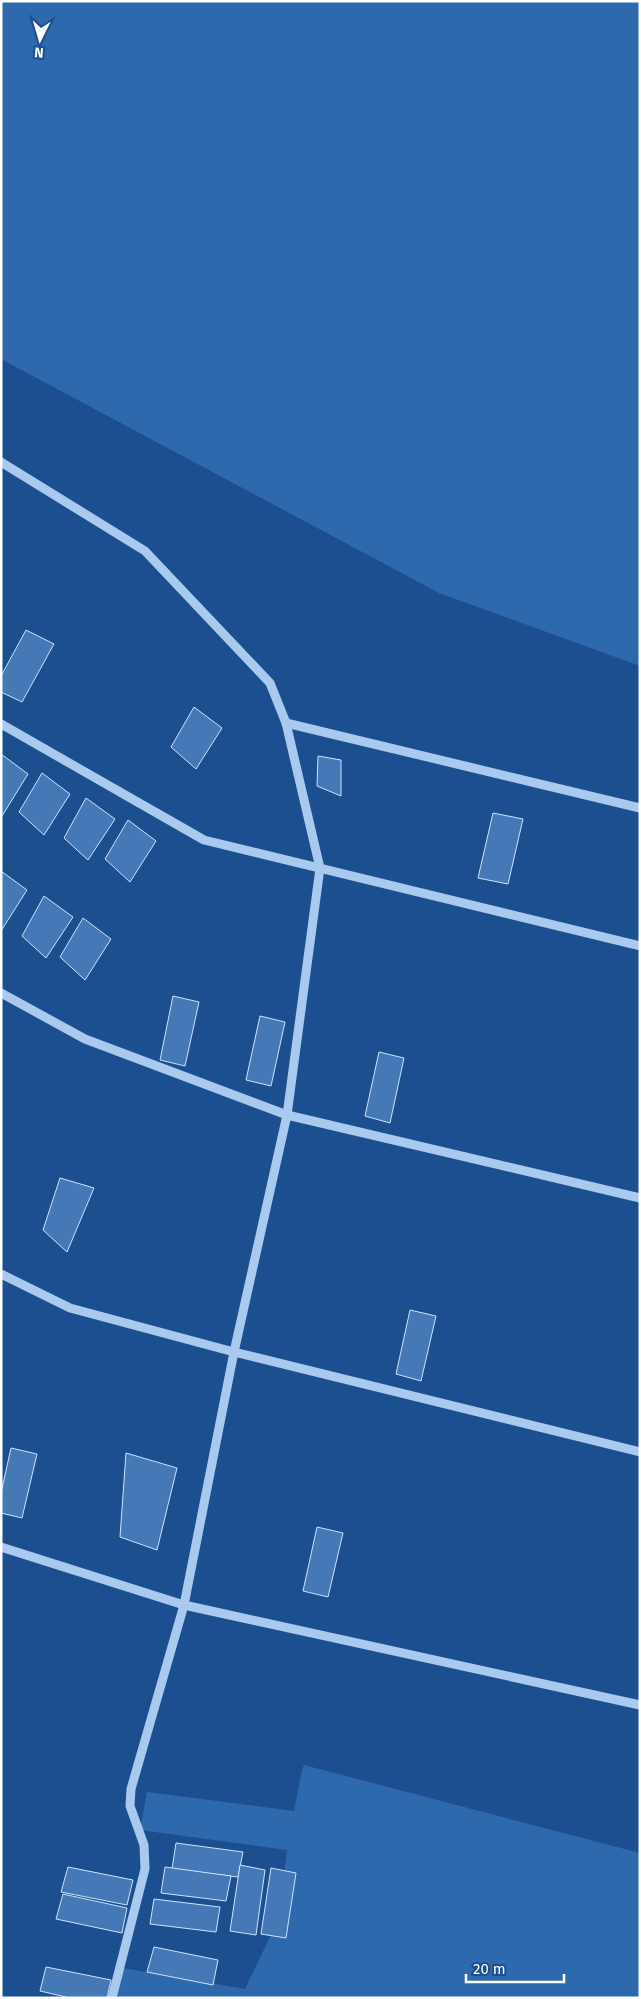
<svg xmlns="http://www.w3.org/2000/svg" width="641" height="1999" viewBox="0 0 641 1999" font-family="'Fira Sans',sans-serif">
	<style>
		.green { fill: #2e69ad }
		.building { fill: #4478b7; stroke: #cfe3fa }
		.lines { fill: none; stroke-linecap: round; stroke-linejoin: round }
		.minor { stroke: #a9c9ee; stroke-width: 9 }
	</style>
	<rect width="100%" height="100%" fill="#1b4f8f"/>
	<g class="green">
		<path d="M1 1H640V666L439 593 1 359Z"/>
		<path d="M304 1765 640 1853V1998H115L123 1968 245 1989 278 1920 287 1850 140 1830 147 1792 294 1811 302 1770Z"/>
	</g>
	<g class="building">
		<path d="M26 630 54 644 22 702 1 692V676Z"/>
		<path d="M194 707 222 728 196 769 171 747Z"/>
		<path d="M1 754 28 774 2 816 1 815Z"/>
		<path d="M318 756 341 760V796L317 786Z"/>
		<path d="M42 773 70 794 44 835 19 812Z"/>
		<path d="M86 798 115 819 88 860 64 838Z"/>
		<path d="M493 813 523 819 508 884 478 878Z"/>
		<path d="M128 820 156 841 130 882 105 859Z"/>
		<path d="M1 871 27 890 1 931Z"/>
		<path d="M44 896 73 917 46 958 22 936Z"/>
		<path d="M83 918 111 939 85 980 60 957Z"/>
		<path d="M173 996 199 1002 185 1066 160 1060Z"/>
		<path d="M260 1016 285 1022 271 1086 246 1080Z"/>
		<path d="M379 1052 404 1058 390 1123 365 1116Z"/>
		<path d="M60 1178 94 1188 67 1252 43 1230Z"/>
		<path d="M410 1310 436 1316 421 1381 396 1374Z"/>
		<path d="M11 1448 37 1454 22 1518 1 1513V1493Z"/>
		<path d="M126 1453 177 1468 157 1550 120 1537Z"/>
		<path d="M317 1527 343 1533 328 1597 303 1591Z"/>
		<path d="M176 1843 243 1852 238 1877 172 1869Z"/>
		<path d="M240 1865 265 1870 256 1935 230 1931Z"/>
		<path d="M68 1867 133 1880 127 1905 61 1892Z"/>
		<path d="M165 1867 231 1876 226 1901 161 1893Z"/>
		<path d="M271 1868 296 1873 286 1938 261 1934Z"/>
		<path d="M63 1894 127 1908 122 1933 56 1919Z"/>
		<path d="M154 1899 220 1907 216 1932 150 1924Z"/>
		<path d="M154 1947 218 1960 213 1985 147 1972Z"/>
		<path d="M46 1967 111 1980 107 1998H70L40 1991Z"/>
	</g>
	<g class="lines">
		<g class="minor">
			<path d="M1 462 145 551 270 683 286 723 320 868 287 1115 234 1352 184 1605 131 1789 130 1806 144 1845 145 1869 112 1998"/>
			<path d="M286 723 640 808"/>
			<path d="M1 724 204 840 640 946"/>
			<path d="M1 993 85 1039 287 1115 640 1198"/>
			<path d="M1 1274 70 1308 234 1352 640 1452"/>
			<path d="M1 1547 184 1605 640 1705"/>
		</g>
	</g>
	<rect width="641" height="1999" fill="none" stroke="#ffffff" stroke-width="5"/>
	<g transform="translate(40 40) rotate(185)" stroke="#1b4f8f" stroke-width="4" paint-order="stroke">
	<path d="M0-4L9 19L0 12L-9 19Z" fill="#ffffff"/>
	<text y="-8" font-size="14" font-weight="bold" text-anchor="middle" fill="#ffffff">N</text>
	</g>
	<path d="M466 1974v8h98v-8" fill="none" stroke="#ffffff" stroke-width="2.5"/>
	<text x="473" y="1974" font-size="15" fill="#ffffff" stroke="#1b4f8f" stroke-width="4" paint-order="stroke">20 m</text>
</svg>
